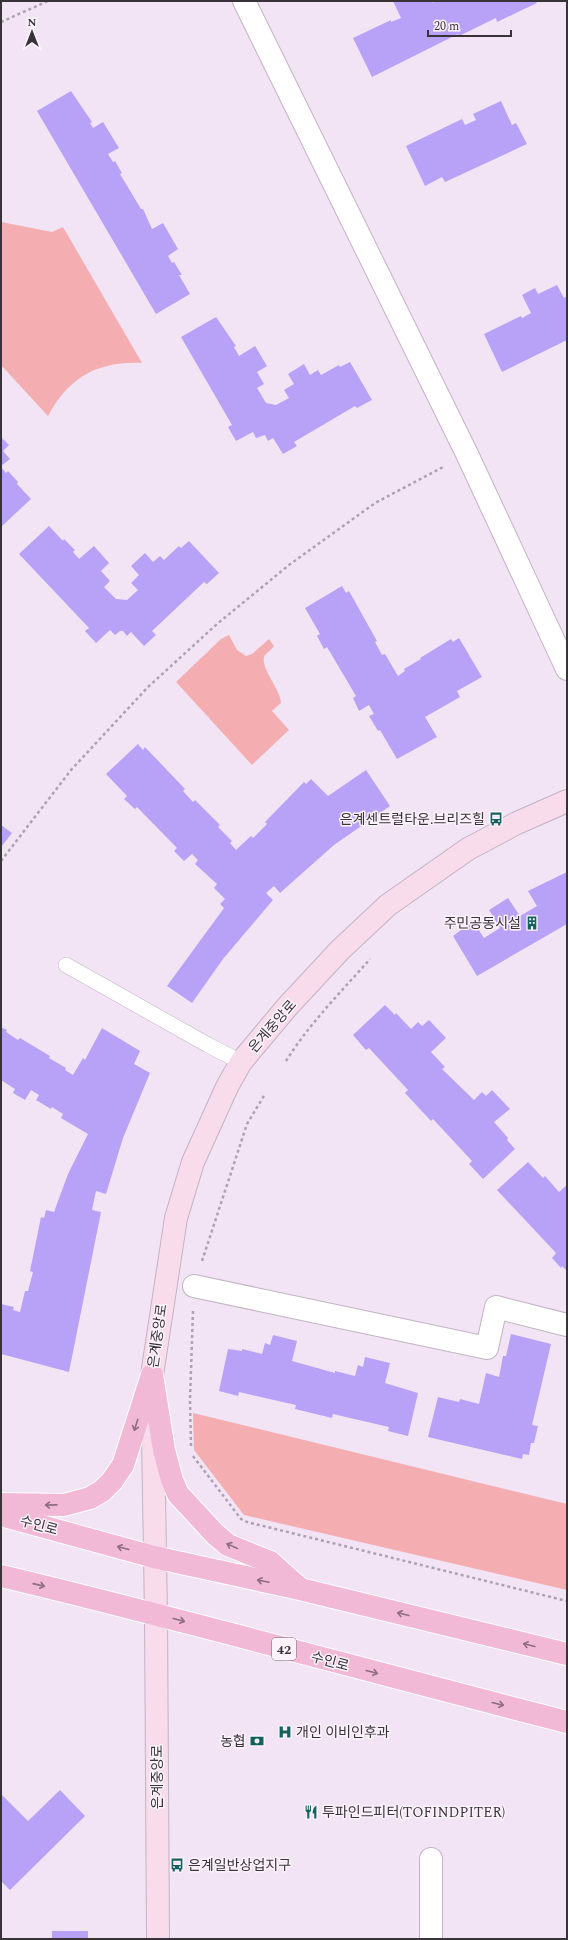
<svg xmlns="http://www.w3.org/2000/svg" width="568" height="1940" viewBox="0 0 568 1940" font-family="Spectral,'Noto Sans KR',serif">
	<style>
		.green { fill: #f4aeb2 }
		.building { fill: #b8a2f8 }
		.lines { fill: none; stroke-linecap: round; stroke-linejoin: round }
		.lane-casing { stroke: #c1b3c3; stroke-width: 16 }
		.street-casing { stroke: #c1b3c3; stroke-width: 24 }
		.secondary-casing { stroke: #c1b3c3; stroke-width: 24 }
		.primary-casing { stroke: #fff; stroke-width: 24 }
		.path { stroke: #ada2af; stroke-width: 2.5; stroke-dasharray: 3 3; stroke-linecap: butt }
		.lane { stroke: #fff; stroke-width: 15 }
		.street { stroke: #fff; stroke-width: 22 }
		.secondary { stroke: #f8dceb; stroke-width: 22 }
		.primary { stroke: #f2b9d6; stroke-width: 22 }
		.oneway { stroke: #8c6f80 }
		.labels { text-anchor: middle; stroke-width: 3; stroke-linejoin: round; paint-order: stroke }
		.shield { fill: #fcf3fd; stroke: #736d74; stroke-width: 1 }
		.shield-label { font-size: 13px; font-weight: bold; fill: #383339 }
		.poi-label { font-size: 14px; fill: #383339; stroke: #fcf3fd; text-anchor: end }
		.street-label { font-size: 14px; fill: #383339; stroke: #fcf3fd }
	</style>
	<rect width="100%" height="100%" fill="#f2e4f4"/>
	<g class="green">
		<path d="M1 222 52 232 63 227 142 363C98 361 69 377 48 416L1 365Z"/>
		<path d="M229 635 237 650 246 656 252 654 269 639 274 646C272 649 268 652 265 655 258 666 281 689 281 703L272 711 289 730 252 765 176 682 221 639Z"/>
		<path d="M193 1413 567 1504V1590L244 1515 194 1450Z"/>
	</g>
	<g class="building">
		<path d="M393 1H432L433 3 436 1H536L537 3 497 22 496 18 459 36 458 34 372 77 353 38 391 20V22L401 18Z"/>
		<path d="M71 91 92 122 90 123 93 128 103 122 119 148 108 154 113 162 115 161 122 173 120 174 141 209H143L152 229 163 223 178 249 168 256 172 263 174 262 182 275H179L190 294 156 314 37 111Z"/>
		<path d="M501 101 512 125 516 123 527 144 445 182 442 177 425 186 406 146 462 119 465 125 476 120 473 114Z"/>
		<path d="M557 285 564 298 567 296V340L502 372 484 334 521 316 522 318 531 313 522 295 535 288 538 294Z"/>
		<path d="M216 317 236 346 234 347 239 356 255 346 267 366 257 372 264 384 257 388 266 403 276 405 289 398 284 390 294 384 288 374 304 364 310 375 318 370 321 375 339 365 340 367 350 362 372 400 357 408 355 406 294 442 297 446 283 454 273 438 268 441 265 435 256 438 253 432 236 441 228 427 232 425 181 337Z"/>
		<path d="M1 437 9 445 3 451 10 459 1 466Z"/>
		<path d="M1 467 6 473 8 471 18 482 17 484 31 499 2 526Z"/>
		<path d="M49 526 63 541 64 539 75 550 73 552 79 559 94 546 109 563 101 571 110 581 104 587 116 599 127 600 138 590 131 583 139 575 131 566 145 553 153 562 160 556 164 560 179 546 181 548 189 541 219 573 207 584 204 582 152 631 156 635 144 646 131 632 127 636 123 631H120L115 635 110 630 96 643 85 631 89 628 19 554Z"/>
		<path d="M342 586 346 593 349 591 377 641 375 642 382 655 385 654 398 676 405 671 404 669 421 659 420 658 451 639 453 642 459 638 482 677 457 691 460 697 425 717 437 737 397 759 380 730 378 731 369 716 374 714 369 705 359 711 353 698 356 696 327 647 324 649 317 636 320 634 305 608Z"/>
		<path d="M138 744 143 750 145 747 185 789 183 791 193 802 195 800 220 825 218 827 232 841 230 843 236 850 251 836 253 838 267 824 265 822 304 782 306 784 311 779 328 796 366 770 390 806 334 845 280 893 274 886 266 893 273 900 223 959 192 1003 167 986 224 908 220 904 225 899 214 888 217 884 195 864 198 860 192 854 184 861 174 851 177 848 137 807 135 809 124 799 127 796 106 774Z"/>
		<path d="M1 825 12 833 1 847Z"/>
		<path d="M567 872V924L477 976 453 936 473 921 484 938 500 928 489 910 508 898 520 916 537 906 528 891Z"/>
		<path d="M385 1005 395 1015 396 1013 411 1029 418 1022 422 1026 429 1020 446 1038 431 1052 445 1067 442 1069 474 1100 482 1092 486 1096 492 1090 510 1109 494 1122 508 1138 507 1140 515 1149 483 1179 469 1164 472 1161 433 1119 431 1121 405 1093 408 1090 369 1048 366 1050 353 1035Z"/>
		<path d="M1 1027 7 1030 6 1032 18 1040 20 1038 50 1056 49 1058 66 1068 65 1070 73 1075 83 1058 85 1060 102 1028 140 1051 134 1064 150 1073 123 1138 106 1194 96 1191 92 1210 101 1212 69 1372 1 1354V1304L14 1307 13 1310 20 1312 25 1291H28L33 1272 30 1271 41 1217 44 1218 46 1210 54 1212 68 1174 88 1134 61 1118 63 1114 52 1107 51 1109 36 1100 39 1095 31 1090 25 1100 13 1093 15 1089 1 1080Z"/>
		<path d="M528 1162 543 1178 545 1176 559 1192 567 1185V1271L562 1266 561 1268 552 1258 556 1253 497 1190Z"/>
		<path d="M511 1334 551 1344 532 1425 538 1426 534 1443H531L529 1455 523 1454 522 1459 428 1437 438 1397 459 1402 460 1399 479 1404 486 1373 499 1377 503 1356H506Z"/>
		<path d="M273 1335 297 1341 292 1361 335 1373V1371L355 1376 358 1365 363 1367 365 1357 390 1363 385 1383 418 1393 408 1436 388 1431 389 1427 333 1414 332 1418 295 1409 296 1405 239 1392 238 1396 219 1391 228 1349 242 1351V1349L262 1354 265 1343 270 1345Z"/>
		<path d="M60 1790 85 1816 10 1890 1 1881V1794L28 1821Z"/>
		<rect x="52" y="1931" width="36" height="8"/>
	</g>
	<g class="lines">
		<g class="lane-casing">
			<path id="lane" d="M66 965 208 1045 241 1062"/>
		</g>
		<g class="street-casing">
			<g id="street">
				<path d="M244 1 467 454 567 669"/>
				<path d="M194 1286 487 1348 496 1307 567 1325"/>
				<path d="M431 1939V1859"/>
			</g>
		</g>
		<g class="secondary-casing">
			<path id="secondary" d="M158 1939 156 1614 152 1375 176 1218 193 1162 227 1087 241 1062 287 1007 340 950 388 905 468 849 517 823 567 801"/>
		</g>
		<g class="primary-casing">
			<g id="primary">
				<path d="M152 1375 164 1450 172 1480 178 1494 215 1534 228 1545 270 1562 299 1588"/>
				<path d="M1 1504 64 1505 90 1498 102 1491 112 1481 123 1465 151 1378"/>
				<path d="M1 1515 154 1557 300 1589 567 1654"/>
				<path d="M1 1576C190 1621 378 1674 567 1722"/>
			</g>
		</g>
		<g class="path">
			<path d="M1 22 48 1"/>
			<path d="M1 861 71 770 148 687 217 624 289 565 375 503 445 466"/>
			<path d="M286 1061C309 1024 341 992 370 959"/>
			<path d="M202 1261 247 1124 265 1094"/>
			<path d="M191 1446 190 1400 193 1311"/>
			<path d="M193 1456 241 1519 247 1522 567 1601"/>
		</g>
		<use href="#lane" class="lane"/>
		<use href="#street" class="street"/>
		<use href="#secondary" class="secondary"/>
		<use href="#primary" class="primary"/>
	</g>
	<defs><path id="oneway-shaft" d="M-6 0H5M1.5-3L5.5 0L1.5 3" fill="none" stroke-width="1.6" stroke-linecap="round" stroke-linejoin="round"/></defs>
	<g class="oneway">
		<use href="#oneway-shaft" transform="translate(136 1425) rotate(108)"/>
		<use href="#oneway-shaft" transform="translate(51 1505) rotate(179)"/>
		<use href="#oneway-shaft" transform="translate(232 1546) rotate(-155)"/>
		<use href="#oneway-shaft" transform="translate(123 1548) rotate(-165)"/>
		<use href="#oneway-shaft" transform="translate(263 1581) rotate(-168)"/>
		<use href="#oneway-shaft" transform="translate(39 1585) rotate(13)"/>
		<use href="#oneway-shaft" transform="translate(403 1614) rotate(-166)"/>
		<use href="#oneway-shaft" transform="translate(179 1620) rotate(15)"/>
		<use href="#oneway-shaft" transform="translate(529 1645) rotate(-166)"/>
		<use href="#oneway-shaft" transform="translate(372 1672) rotate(15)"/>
		<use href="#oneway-shaft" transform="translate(498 1704) rotate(14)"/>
	</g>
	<defs>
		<g id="bus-bare" transform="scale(1.08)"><path d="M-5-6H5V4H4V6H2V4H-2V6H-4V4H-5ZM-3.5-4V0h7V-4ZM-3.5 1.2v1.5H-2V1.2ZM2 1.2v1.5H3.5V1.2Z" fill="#14625d" stroke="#fcf3fd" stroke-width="2.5" paint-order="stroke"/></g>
		<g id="building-bare" transform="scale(1.08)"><path d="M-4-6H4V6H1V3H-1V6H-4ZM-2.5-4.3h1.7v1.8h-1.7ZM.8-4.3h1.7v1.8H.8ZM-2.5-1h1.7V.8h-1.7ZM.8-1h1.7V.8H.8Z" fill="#14625d" stroke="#fcf3fd" stroke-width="2.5" paint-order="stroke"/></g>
		<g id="hospital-bare" transform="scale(1.08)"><path d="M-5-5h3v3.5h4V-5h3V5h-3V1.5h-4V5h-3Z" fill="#14625d" stroke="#fcf3fd" stroke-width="2.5" paint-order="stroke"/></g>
		<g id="bank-bare" transform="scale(1.08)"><path d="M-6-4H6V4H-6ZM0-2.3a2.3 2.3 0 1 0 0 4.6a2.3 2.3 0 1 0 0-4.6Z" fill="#14625d" stroke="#fcf3fd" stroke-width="2.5" paint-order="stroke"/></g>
		<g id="restaurant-bare" transform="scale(1.08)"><path d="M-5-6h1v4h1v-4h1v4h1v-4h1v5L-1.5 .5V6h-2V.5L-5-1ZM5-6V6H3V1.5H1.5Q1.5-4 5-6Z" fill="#14625d" stroke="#fcf3fd" stroke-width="2.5" paint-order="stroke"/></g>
	</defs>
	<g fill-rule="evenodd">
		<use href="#bus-bare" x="496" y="819"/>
		<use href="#building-bare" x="532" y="923"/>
		<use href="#hospital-bare" x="285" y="1732"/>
		<use href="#bank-bare" x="257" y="1741"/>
		<use href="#restaurant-bare" x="311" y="1812"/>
		<use href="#bus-bare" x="177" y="1865"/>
	</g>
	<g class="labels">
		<rect class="shield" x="272" y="1638" width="24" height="22" rx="3"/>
		<g class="shield-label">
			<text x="284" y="1654">42</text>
		</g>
		<g class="poi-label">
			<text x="485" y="824">은계센트럴타운.브리즈힐</text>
			<text x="521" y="928">주민공동시설</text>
			<text x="296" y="1737" text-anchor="start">개인 이비인후과</text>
			<text x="246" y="1746">농협</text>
			<text x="322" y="1817" text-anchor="start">투파인드피터(TOFINDPITER)</text>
			<text x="188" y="1870" text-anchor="start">은계일반상업지구</text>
		</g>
		<g class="street-label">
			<text transform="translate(272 1026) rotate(-49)" y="5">은계중앙로</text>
			<text transform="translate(157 1336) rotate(-82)" y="5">은계중앙로</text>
			<text transform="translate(39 1525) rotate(15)" y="5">수인로</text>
			<text transform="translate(330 1661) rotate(15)" y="5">수인로</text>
			<text transform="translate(157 1777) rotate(-90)" y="5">은계중앙로</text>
		</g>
	</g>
	<rect width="568" height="1940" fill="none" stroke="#383339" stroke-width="4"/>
	<g transform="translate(32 32)" stroke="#fcf3fd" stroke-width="3" paint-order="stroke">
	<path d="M0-3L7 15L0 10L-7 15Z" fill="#383339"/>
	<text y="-6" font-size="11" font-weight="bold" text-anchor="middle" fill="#383339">N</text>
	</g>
	<path d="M428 30v6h83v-6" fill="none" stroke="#383339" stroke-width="2"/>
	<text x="434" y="30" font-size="12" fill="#383339" stroke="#fcf3fd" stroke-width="3" paint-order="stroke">20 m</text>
</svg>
